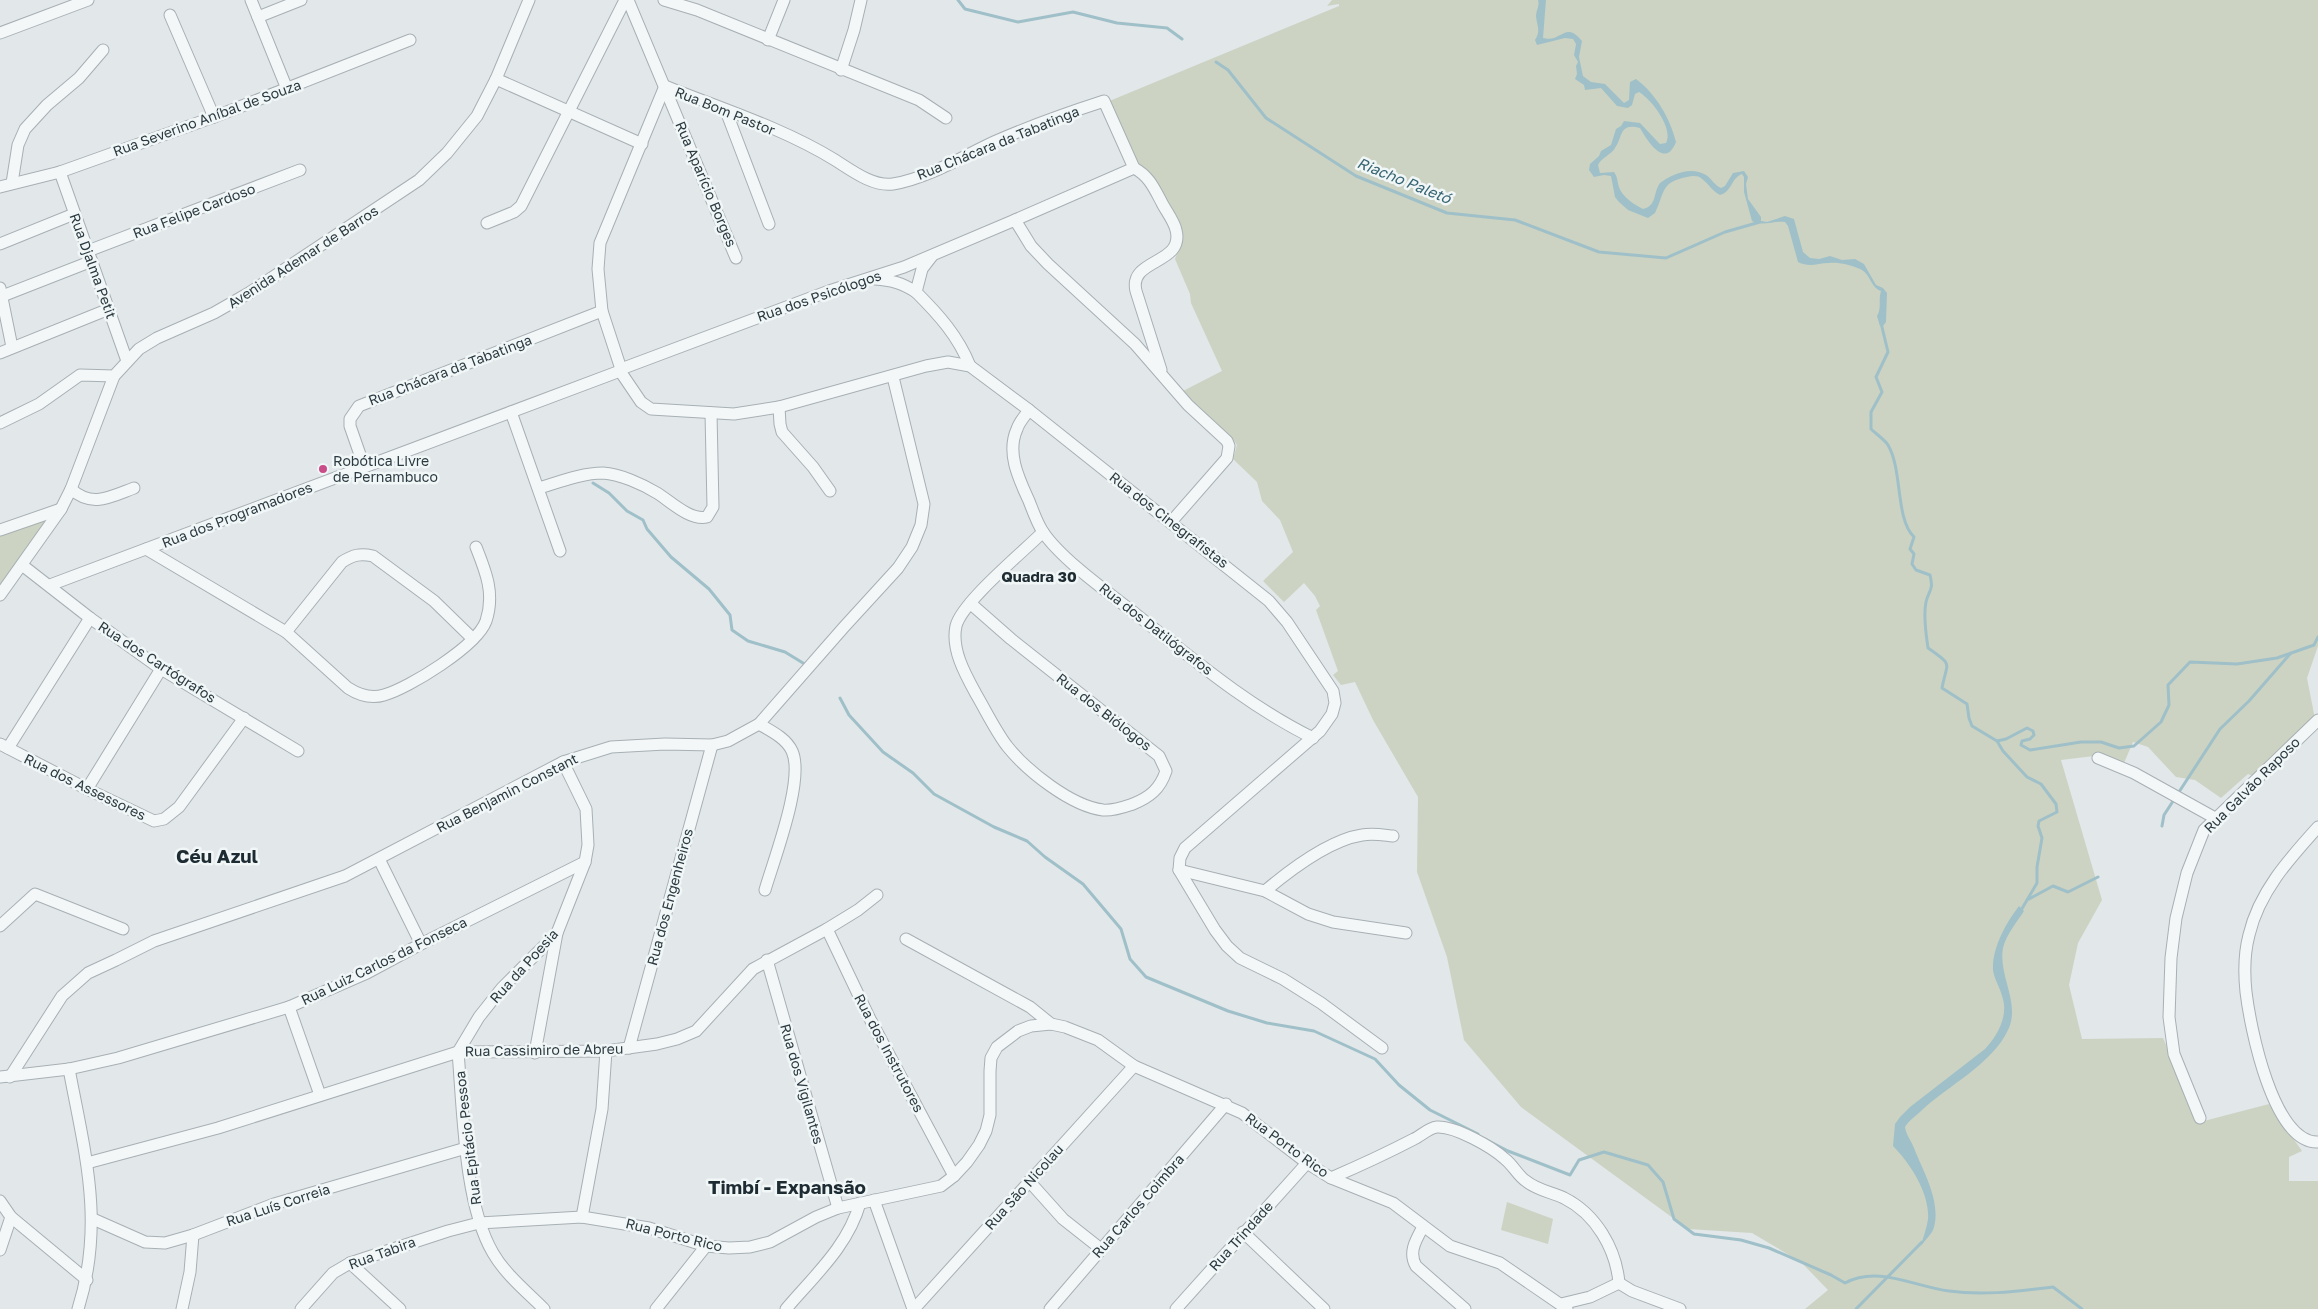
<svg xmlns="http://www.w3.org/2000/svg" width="2318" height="1309" viewBox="0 0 2318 1309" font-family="'Golos Text',sans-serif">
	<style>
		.green { fill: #ccd3c3 }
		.water { fill: #9fc0c8 }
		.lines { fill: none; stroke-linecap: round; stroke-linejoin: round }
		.stream { stroke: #9fc0c8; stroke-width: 3 }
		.minor-casing { stroke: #a7b0b4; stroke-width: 13 }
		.minor { stroke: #f4f7f8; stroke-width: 11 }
		.poi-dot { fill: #c84d88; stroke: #f1f6f7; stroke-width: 2 }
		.labels { text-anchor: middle; stroke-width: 5; stroke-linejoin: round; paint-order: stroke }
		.street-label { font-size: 14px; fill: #2b3a41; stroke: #f1f6f7 }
		.poi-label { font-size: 14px; fill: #2b3a41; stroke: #f1f6f7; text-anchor: start }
		.water-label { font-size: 15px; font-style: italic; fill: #376573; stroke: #f1f6f7 }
		.neighbourhood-label { font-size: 15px; font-weight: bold; fill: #1d2b32; stroke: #f1f6f7 }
		.district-label { font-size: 19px; font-weight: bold; fill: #1d2b32; stroke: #f1f6f7 }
	</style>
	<rect width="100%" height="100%" fill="#e2e7ea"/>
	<g class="green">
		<path d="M1332 0H2318V646L2307 678 2315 719 2253 776 2248 774 2221 798 2195 780 2176 777 2148 747 2133 742 2124 763 2102 755 2061 760 2102 900 2078 943 2069 985 2082 1039 2163 1038 2200 1122 2269 1104 2302 1151 2289 1157V1181H2318V1309H1805L1828 1290 1801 1262 1752 1233 1688 1229 1521 1107 1464 1040 1447 957 1417 872 1418 797 1373 720 1355 682 1341 685 1333 675 1338 671 1316 610 1320 606 1315 596 1304 583 1284 602 1263 581 1293 552 1280 520 1262 501 1257 482 1233 459 1237 445 1232 438 1181 392 1222 371 1191 303 1190 294 1175 259 1180 246 1134 163 1107 102 1339 6V4L1327 6Z"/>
		<path d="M61 509 0 595V531Z"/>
		<path d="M1507 1202 1553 1219 1548 1244 1501 1230Z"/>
	</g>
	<g class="water">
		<path d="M1538 0H1546L1543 38C1562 43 1565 20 1582 41L1579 57 1583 76 1591 82 1605 84 1624 103 1629 100 1630 82 1636 79C1656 94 1670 118 1676 142 1665 170 1647 140 1640 128 1619 122 1623 137 1615 148 1611 155 1602 157 1598 165L1600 173 1614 172C1618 178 1617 181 1619 187 1622 197 1635 205 1643 209 1657 206 1653 193 1660 183 1672 174 1691 166 1706 175 1712 179 1714 185 1721 188L1725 186 1733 173 1744 171 1748 177 1746 184 1748 199 1761 217V221L1767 222 1785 216 1794 219 1803 252 1810 258 1819 259 1830 256 1842 260 1855 259 1864 264 1876 285 1883 288 1887 293 1886 322 1883 326H1880L1877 316C1882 307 1878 301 1881 291 1870 287 1871 274 1860 269 1851 265 1838 262 1829 263 1817 263 1810 268 1798 262L1788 226 1785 222C1773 220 1764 227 1752 221L1744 192V177L1742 174C1731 178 1732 192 1720 195 1712 191 1709 184 1702 179 1698 175 1692 176 1687 177 1660 182 1665 193 1655 213L1648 218 1628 210 1619 202 1615 197 1611 176 1604 175 1594 177 1589 170 1590 164 1599 156 1601 151 1611 145 1616 129 1621 126 1624 121 1640 123 1658 142 1660 144 1666 143C1674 128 1651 99 1639 92L1635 94 1632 105 1628 108 1617 106 1601 88 1585 90 1584 85 1575 79 1577 74 1576 66 1578 62 1574 55 1576 44 1573 39 1565 38 1537 45 1535 40C1541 31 1537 26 1536 16 1536 10 1540 6 1538 0Z"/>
		<path d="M2019 906 2024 911C2017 922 2006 935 2003 948 1998 976 2021 1003 2008 1030 1993 1063 1948 1086 1922 1110 1916 1116 1909 1120 1905 1127 1906 1135 1911 1140 1914 1148 1923 1171 1941 1201 1934 1227 1933 1233 1925 1240 1921 1246 1923 1237 1927 1228 1928 1219 1930 1194 1910 1163 1893 1146L1895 1124 1900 1117 1910 1107 1985 1049C1998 1035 2009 1015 2002 996 2000 987 1994 979 1993 970 1992 948 2006 923 2019 906Z"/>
	</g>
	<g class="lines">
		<g class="stream">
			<path d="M958 0 965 9 1018 22 1073 12 1117 23 1167 28 1182 39"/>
			<path d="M1216 62 1228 70 1266 118 1356 176 1447 213 1515 220 1599 252 1666 258 1725 232 1760 222"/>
			<path d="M1881 323 1888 352 1876 377 1882 392 1871 412V429C1876 434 1884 439 1888 445 1903 471 1895 518 1914 537L1910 549 1914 554 1912 564 1916 570 1930 575C1934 591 1929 589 1926 602 1923 616 1926 634 1928 648 1954 666 1947 661 1942 688L1967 704 1969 718 1972 726 1997 741 2003 751 2027 777 2041 784 2056 804 2057 812 2039 821 2038 826 2042 838 2037 867V883L2020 912"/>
			<path d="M593 483 609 493 627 511 643 520 647 529 671 557 709 589 730 615 732 630 748 641 785 652 803 663"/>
			<path d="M840 698 849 715 883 752 913 773 934 794 994 827 1027 841 1045 857 1083 884 1121 929 1130 959 1146 977 1228 1011 1267 1023 1314 1031 1375 1059 1399 1085 1430 1110 1478 1134"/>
			<path d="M1997 741 2006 739 2027 728 2033 731 2034 735 2030 739 2022 741 2021 745 2030 750 2081 742H2101L2119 748 2134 746 2161 722 2169 705 2168 685 2190 662 2237 664 2277 658 2314 645 2318 637"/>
			<path d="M2162 826 2164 815 2220 729 2249 701 2290 654"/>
			<path d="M2029 899 2053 886 2068 892 2098 877"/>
			<path d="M1485 1139 1508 1151 1570 1175 1579 1160 1604 1152 1648 1165 1663 1182 1674 1219 1694 1234 1741 1240 1769 1248 1831 1275 1845 1283C1878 1265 1915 1287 1949 1291 1984 1296 2019 1291 2053 1287L2082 1309"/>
			<path d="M1856 1309 1922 1242"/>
		</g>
		<g class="minor-casing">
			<g id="minor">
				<path d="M251 0 287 89"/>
				<path d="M628 0 736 258"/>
				<path d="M664 0 697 10 919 100 946 118"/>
				<path d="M170 15 214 117"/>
				<path d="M258 17 301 0"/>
				<path d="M0 33 88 0"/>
				<path d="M768 40 784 0"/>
				<path d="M841 70 854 30 861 0"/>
				<path d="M496 79 642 144"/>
				<path d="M665 86 600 243 598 269 602 311 621 369 620 371 641 402 651 409 734 414 779 407 926 366 948 362 970 366 1029 410 1269 601 1287 622 1333 691 1335 703 1332 714 1320 731 1185 848 1180 858 1179 870 1215 930 1227 946 1240 958 1283 979 1321 1003 1382 1048"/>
				<path d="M665 86C722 109 783 128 835 160 851 170 873 187 893 184 926 179 964 156 994 142 1030 126 1067 113 1104 101L1134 168"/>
				<path d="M726 111 769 224"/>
				<path d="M60 172 127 361"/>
				<path d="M12 183 18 145 25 129 47 105 79 78 103 50"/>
				<path d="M0 187 60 172 214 117 410 40"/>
				<path d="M1015 220 1134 168C1149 176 1154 188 1162 203 1166 211 1174 221 1176 230 1185 265 1128 258 1136 291L1161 370"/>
				<path d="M487 223 514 212 521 206 625 0"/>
				<path d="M0 244 74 214"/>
				<path d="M88 251 300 170"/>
				<path d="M932 256 922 269 916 292C939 315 958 336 970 366"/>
				<path d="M875 279C891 280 902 283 916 292"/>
				<path d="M0 288 12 347"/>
				<path d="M0 297 92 261"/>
				<path d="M0 353 109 309"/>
				<path d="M621 369 829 291 904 267 1015 220 1031 246 1048 264 1135 344 1188 405 1227 441 1229 446 1227 458 1171 522"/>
				<path d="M779 407 780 424 782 432 813 467 830 491"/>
				<path d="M1029 410C1025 416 1019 422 1017 429 1006 453 1019 479 1029 501 1033 511 1037 523 1043 532 1062 560 1109 593 1137 615 1193 659 1248 706 1313 738"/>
				<path d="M511 412 560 551"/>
				<path d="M0 423 39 404 80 375 114 376 139 349 157 338 214 313 249 293 419 180 447 153 477 116 496 79 529 0"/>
				<path d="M364 466 350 426V419L359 406 602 311"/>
				<path d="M539 488C559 482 582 473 603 473 620 474 642 484 657 493 670 501 690 521 707 517L713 507 711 413"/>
				<path d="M71 489C92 508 110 497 134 488"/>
				<path d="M0 530 61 509"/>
				<path d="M146 549 286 632 348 688C359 695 371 699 384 695 409 688 477 646 486 621 495 594 486 572 476 547"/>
				<path d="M22 565 90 618 161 669 298 751"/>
				<path d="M50 585 620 371"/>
				<path d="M0 595 61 509 71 489 114 376"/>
				<path d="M970 603 1011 639 1159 756 1166 771C1160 789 1150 797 1133 804 1124 807 1113 811 1103 810 1071 806 1027 771 1007 746 995 730 986 711 976 694 965 674 951 649 956 626 962 602 1023 552 1043 532"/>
				<path d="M286 632 342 562C353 555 360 553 373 556L434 601 473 639"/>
				<path d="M759 724C771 731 786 738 792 751 805 779 774 859 765 890"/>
				<path d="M0 744 87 789 154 821 164 819 179 807 244 718"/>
				<path d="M8 748 90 618"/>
				<path d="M2098 758 2134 773 2215 818"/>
				<path d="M87 789 161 669"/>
				<path d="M2318 827C2289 859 2259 892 2249 935 2244 954 2244 973 2246 992 2250 1026 2273 1144 2318 1142"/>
				<path d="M379 859 421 944"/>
				<path d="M1179 870 1265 891 1308 914 1333 922 1406 933"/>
				<path d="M1265 891C1290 870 1330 840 1362 835 1373 833 1383 835 1393 836"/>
				<path d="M0 926 35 894 123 929"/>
				<path d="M827 929 870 1019 954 1176"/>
				<path d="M906 939 1030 1007 1051 1024"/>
				<path d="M767 960 838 1208"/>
				<path d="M289 1007 320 1095"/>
				<path d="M629 1048 712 745"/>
				<path d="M458 1052 479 1017 502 988 557 933 585 862 588 845 586 809 563 762"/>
				<path d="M458 1052C463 1110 464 1204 493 1253 505 1274 527 1292 544 1309"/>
				<path d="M535 1053 557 933"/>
				<path d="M69 1069C85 1154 105 1223 78 1309"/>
				<path d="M0 1077 69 1069 118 1058 289 1007 367 973 421 944 585 862"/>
				<path d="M10 1077 62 996 88 973 116 960 154 941 345 876 563 762 611 747 665 744 712 745 728 741 759 724 844 627 898 568 912 547 921 525 924 504 893 377"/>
				<path d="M2200 1118 2174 1054 2169 1017 2171 958 2176 918 2187 873 2204 830 2318 720"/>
				<path d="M87 1163 218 1128 458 1052 606 1051 657 1044 677 1039 696 1031 753 969 827 929 858 910 877 895"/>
				<path d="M1331 1178C1359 1166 1387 1153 1414 1139 1421 1136 1428 1128 1437 1127 1455 1126 1492 1147 1505 1159 1513 1165 1518 1176 1526 1181 1537 1190 1551 1192 1564 1198 1596 1214 1616 1249 1619 1283"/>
				<path d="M1029 1181 1063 1219 1101 1249"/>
				<path d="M874 1200 913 1309"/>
				<path d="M0 1201 11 1217 0 1250"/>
				<path d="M11 1217 87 1280"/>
				<path d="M582 1217 602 1109 606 1051"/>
				<path d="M93 1219 145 1242 165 1243 193 1235 274 1204 466 1148"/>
				<path d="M1423 1227C1416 1240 1408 1252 1416 1266L1465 1309"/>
				<path d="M1243 1232 1324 1309"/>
				<path d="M350 1263 400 1309"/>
				<path d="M1561 1304 1590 1297 1619 1283 1632 1291 1680 1309"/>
				<path d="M182 1309 190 1272 193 1235"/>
				<path d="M301 1309 333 1273 350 1263 448 1231 479 1223 582 1217 649 1228 706 1246 729 1248 750 1247 770 1242 816 1217 838 1208 941 1186 954 1176 967 1162 979 1145 986 1131 990 1115V1071L991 1058 997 1047 1018 1031 1031 1026 1051 1024 1065 1027 1098 1040 1134 1066 1242 1113 1307 1163 1331 1178 1393 1203 1450 1246 1500 1263 1567 1309"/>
				<path d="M656 1309 706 1246"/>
				<path d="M786 1309C814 1276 848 1246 860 1203"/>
				<path d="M914 1309 1134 1066"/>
				<path d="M1050 1309 1226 1104"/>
				<path d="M1176 1309 1307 1163"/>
			</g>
		</g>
		<use href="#minor" class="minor"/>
	</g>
	<circle class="poi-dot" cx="323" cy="469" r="5"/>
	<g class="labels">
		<g class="street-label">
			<text transform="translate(725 111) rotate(22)" y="5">Rua Bom Pastor</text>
			<text transform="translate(207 118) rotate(-20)" y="5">Rua Severino Aníbal de Souza</text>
			<text transform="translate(998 143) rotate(-22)" y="5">Rua Chácara da Tabatinga</text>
			<text transform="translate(706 184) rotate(67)" y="5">Rua Aparício Borges</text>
			<text transform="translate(194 211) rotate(-21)" y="5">Rua Felipe Cardoso</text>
			<text transform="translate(303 257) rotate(-33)" y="5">Avenida Ademar de Barros</text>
			<text transform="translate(93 266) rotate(70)" y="5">Rua Djalma Petit</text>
			<text transform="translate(819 296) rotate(-19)" y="5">Rua dos Psicólogos</text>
			<text transform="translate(450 370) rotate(-21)" y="5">Rua Chácara da Tabatinga</text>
			<text transform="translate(237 515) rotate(-21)" y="5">Rua dos Programadores</text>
			<text transform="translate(1169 520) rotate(38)" y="5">Rua dos Cinegrafistas</text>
			<text transform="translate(1156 629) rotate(38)" y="5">Rua dos Datilógrafos</text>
			<text transform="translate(157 662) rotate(33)" y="5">Rua dos Cartógrafos</text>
			<text transform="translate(1104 712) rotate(38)" y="5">Rua dos Biólogos</text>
			<text transform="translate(2252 785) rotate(-45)" y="5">Rua Galvão Raposo</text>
			<text transform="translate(85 787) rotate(26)" y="5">Rua dos Assessores</text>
			<text transform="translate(507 793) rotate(-27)" y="5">Rua Benjamin Constant</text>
			<text transform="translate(670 897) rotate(-75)" y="5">Rua dos Engenheiros</text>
			<text transform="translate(384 961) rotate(-26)" y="5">Rua Luiz Carlos da Fonseca</text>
			<text transform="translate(524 966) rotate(-48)" y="5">Rua da Poesia</text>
			<text transform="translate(544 1050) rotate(-1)" y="5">Rua Cassimiro de Abreu</text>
			<text transform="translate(889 1053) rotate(62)" y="5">Rua dos Instrutores</text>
			<text transform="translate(802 1084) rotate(74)" y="5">Rua dos Vigilantes</text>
			<text transform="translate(468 1138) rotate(-97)" y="5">Rua Epitácio Pessoa</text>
			<text transform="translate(1287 1145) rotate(36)" y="5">Rua Porto Rico</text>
			<text transform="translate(1024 1187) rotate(-48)" y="5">Rua São Nicolau</text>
			<text transform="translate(278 1205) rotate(-18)" y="5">Rua Luís Correia</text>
			<text transform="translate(1138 1206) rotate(-49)" y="5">Rua Carlos Coimbra</text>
			<text transform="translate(674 1235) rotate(14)" y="5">Rua Porto Rico</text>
			<text transform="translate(1241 1236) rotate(-48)" y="5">Rua Trindade</text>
			<text transform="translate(382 1253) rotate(-20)" y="5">Rua Tabira</text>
		</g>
		<g class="poi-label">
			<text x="333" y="466">Robótica Livre<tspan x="333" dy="16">de Pernambuco</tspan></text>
		</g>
		<g class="water-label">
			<text transform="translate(1404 181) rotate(22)" y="5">Riacho Paletó</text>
		</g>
		<g class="neighbourhood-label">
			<text x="1039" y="582">Quadra 30</text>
		</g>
		<g class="district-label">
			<text x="217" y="863">Céu Azul</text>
			<text x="787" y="1194">Timbí - Expansão</text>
		</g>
	</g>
</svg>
